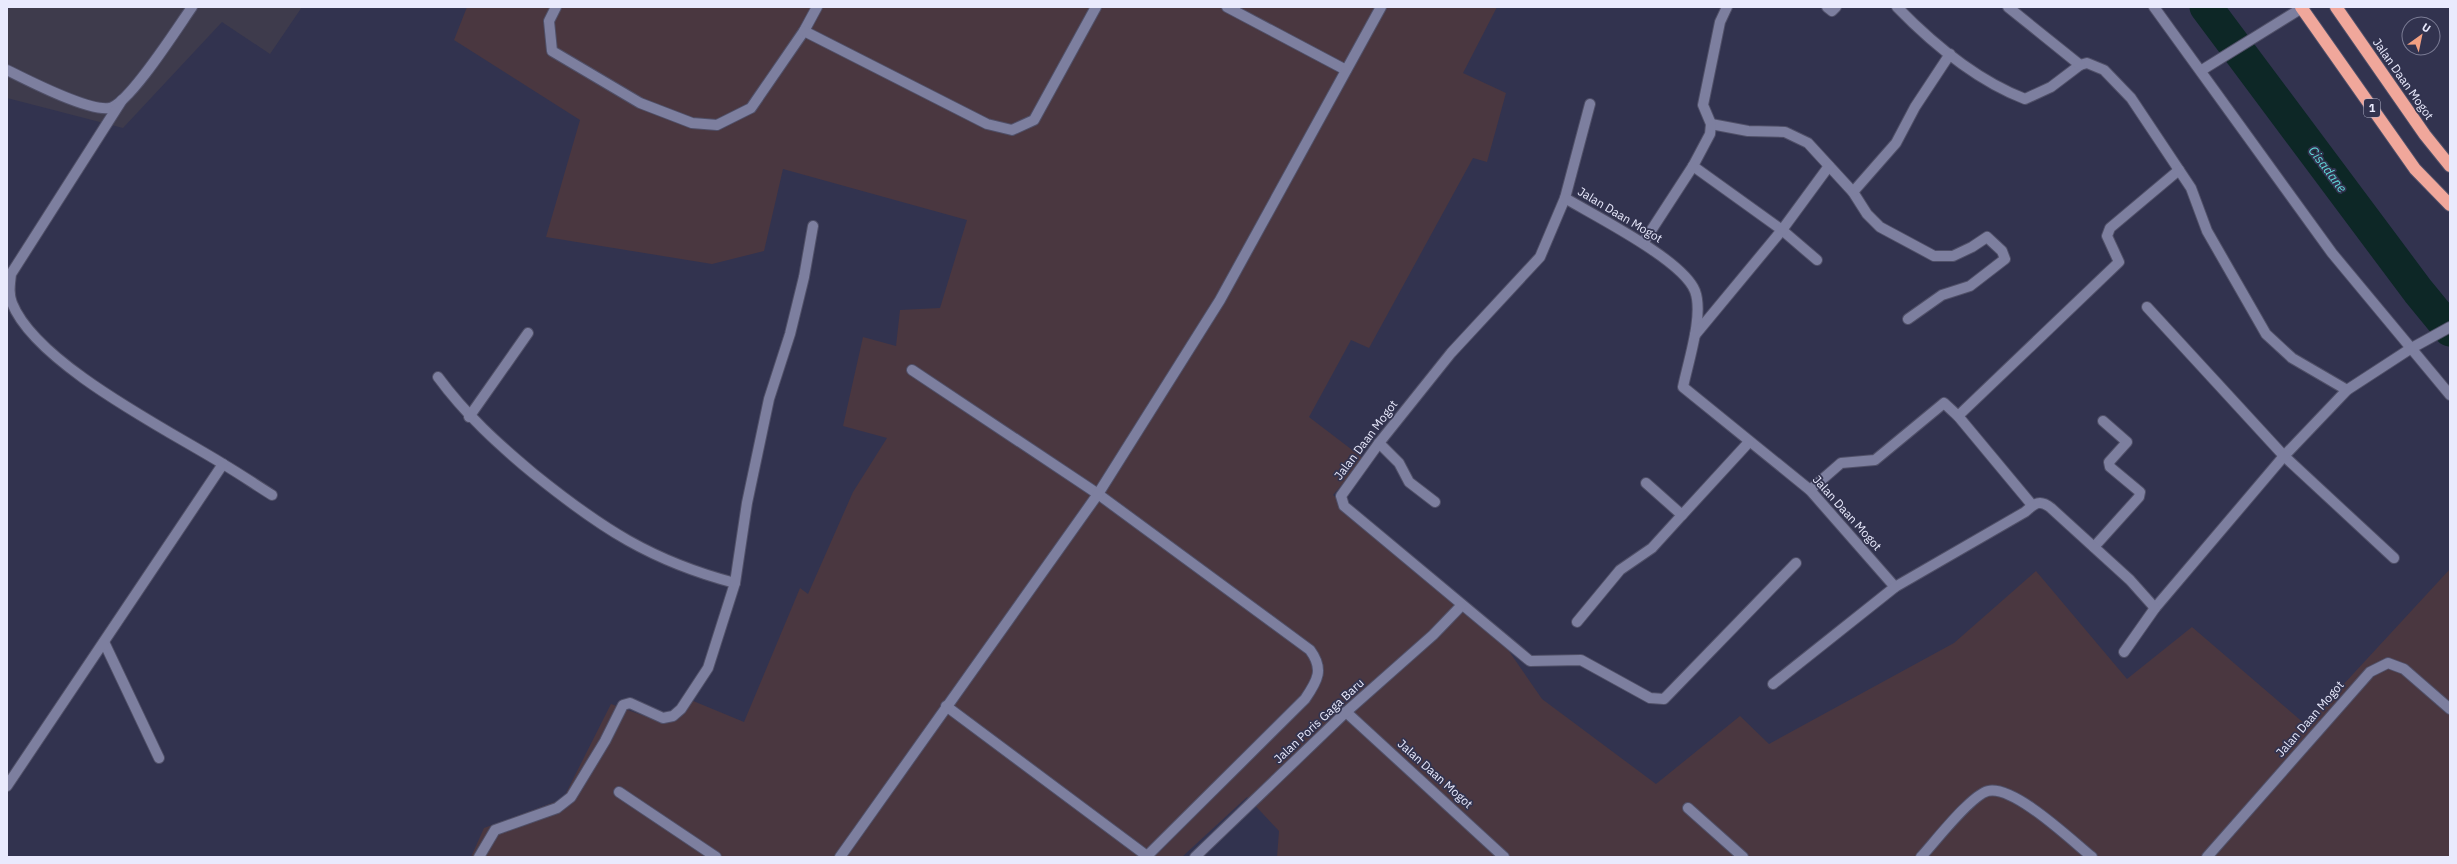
<svg xmlns="http://www.w3.org/2000/svg" width="2457" height="864" viewBox="0 0 2457 864" font-family="'IBM Plex Sans',sans-serif">
	<style>
		.commercial { fill: #3e3b4c }
		.industrial { fill: #4a3740 }
		.lines { fill: none; stroke-linecap: round; stroke-linejoin: round }
		.river { stroke: #0d2726; stroke-width: 33 }
		.minor-casing { stroke: #505068; stroke-width: 12 }
		.highway-casing { stroke: #505068; stroke-width: 14 }
		.minor { stroke: #7d7f9f; stroke-width: 10 }
		.highway { stroke: #f0a79b; stroke-width: 12 }
		.labels { text-anchor: middle; stroke-width: 3.5; stroke-linejoin: round; paint-order: stroke }
		.shield { fill: #32334f; stroke: #b2b3c9; stroke-width: 1 }
		.shield-label { font-size: 11px; font-weight: bold; fill: #e9eafd }
		.street-label { font-size: 12px; fill: #e9eafd; stroke: #32334f }
		.water-label { font-size: 13px; font-style: italic; fill: #60d9d9; stroke: #32334f }
	</style>
	<rect width="100%" height="100%" fill="#32334f"/>
	<path class="commercial" d="M7 7H302L270 54 222 22 123 128 7 98Z"/>
	<path class="industrial" d="M467 7H1497L1463 73 1506 93 1487 162 1473 158 1369 348 1351 340 1309 417 1364 459 1333 495 1412 555 1423 579 1504 644 1542 699 1656 784 1740 716 1769 744 1954 643 2036 571 2127 679 2192 627 2306 725 2450 569V857H1277L1279 831 1247 797 1182 857H471L484 828 563 799 611 704 661 722 686 698 744 722 800 588 808 594 853 492 887 438 843 426 863 337 896 346 900 310 940 308 967 220 783 169 764 251 712 264 546 237 580 120 454 40Z"/>
	<g class="lines">
		<path class="river" d="M2206 7 2418 291 2450 330"/>
		<g class="minor-casing">
			<g id="minor">
				<path d="M556 7 549 21 552 51 640 103 692 123 717 125 751 108 804 31 817 7"/>
				<path d="M1227 7 1346 70"/>
				<path d="M1827 7 1832 11 1836 7"/>
				<path d="M1897 7C1932 43 1978 81 2025 99L2051 87 2080 65 2087 63 2104 70 2131 98 2191 188 2207 231 2266 334 2292 358 2347 390"/>
				<path d="M2008 7 2080 65"/>
				<path d="M2154 7 2332 253 2450 395"/>
				<path d="M804 31 987 124 1012 130 1034 120 1096 7"/>
				<path d="M7 70C27 80 89 112 110 108 130 103 178 27 192 7"/>
				<path d="M2202 70 2302 8"/>
				<path d="M122 100 11 274C10 284 8 293 12 303 36 364 168 430 223 464 240 474 256 485 272 495"/>
				<path d="M1590 104 1565 198 1540 257 1451 353 1379 443 1341 496 1344 506 1530 661 1581 660 1650 698 1664 699 1796 563"/>
				<path d="M1711 124 1748 131 1785 132 1808 143 1853 192 1867 214 1880 227 1934 256H1953L1972 247 1987 237 2002 251 2005 259 1970 286 1942 295 1908 319"/>
				<path d="M1693 166 1782 230 1817 260"/>
				<path d="M1853 192 1896 143 1915 107 1950 54"/>
				<path d="M1565 198C1595 216 1683 260 1695 291 1704 315 1688 362 1683 387L1810 490 1895 587"/>
				<path d="M1643 243 1693 166 1710 134 1711 124 1703 105 1720 22 1727 7"/>
				<path d="M2147 307 2284 456 2394 558"/>
				<path d="M1695 335 1782 230 1829 166"/>
				<path d="M912 370 1098 494 1310 650C1324 669 1318 680 1305 699L1146 857"/>
				<path d="M438 377C466 415 498 444 534 474 601 528 651 561 735 583L708 668 681 709 673 716 663 718 630 703 623 705 605 741 571 797 557 808 495 830 479 857"/>
				<path d="M1958 416 2119 262 2107 236 2110 228 2179 170"/>
				<path d="M469 417 528 333"/>
				<path d="M1379 443 1399 463 1409 482 1435 502"/>
				<path d="M1646 483 1682 515 1749 442"/>
				<path d="M1810 490 1841 463 1875 460 1944 403 1958 416 2032 505"/>
				<path d="M2094 547 2139 497 2140 492 2110 467 2109 462 2127 442 2103 421"/>
				<path d="M735 583 747 503 769 399 790 334 804 277 813 226"/>
				<path d="M1577 622 1620 570 1652 548 1682 515"/>
				<path d="M104 642 159 758"/>
				<path d="M2124 652 2155 608 2284 456 2347 390 2410 349 2450 327"/>
				<path d="M1773 684 1895 587 2025 512C2035 503 2040 499 2051 508L2130 580 2155 608"/>
				<path d="M946 706 1147 856"/>
				<path d="M1346 712 1504 857"/>
				<path d="M7 786 223 464"/>
				<path d="M619 792 716 857"/>
				<path d="M1688 808 1743 857"/>
				<path d="M840 857 1098 494 1220 300 1381 7"/>
				<path d="M1195 857 1346 712 1433 635 1461 606"/>
				<path d="M1921 857C1934 843 1971 795 1988 791 2014 785 2071 840 2092 857"/>
				<path d="M2207 857 2370 672 2388 663 2404 669 2450 709"/>
			</g>
		</g>
		<g class="highway-casing">
			<g id="highway">
				<path d="M2301 7 2415 169 2450 205"/>
				<path d="M2336 7 2425 135 2450 166"/>
			</g>
		</g>
		<use href="#minor" class="minor"/>
		<use href="#highway" class="highway"/>
	</g>
	<g class="labels">
		<rect class="shield" x="2364" y="99" width="16" height="18" rx="3"/>
		<g class="shield-label">
			<text x="2372" y="112">1</text>
		</g>
		<g class="street-label">
			<text transform="translate(2403 79) rotate(55)" y="4">Jalan Daan Mogot</text>
			<text transform="translate(1620 215) rotate(31)" y="4">Jalan Daan Mogot</text>
			<text transform="translate(1366 440) rotate(-53)" y="4">Jalan Daan Mogot</text>
			<text transform="translate(1847 513) rotate(48)" y="4">Jalan Daan Mogot</text>
			<text transform="translate(2310 719) rotate(-49)" y="4">Jalan Daan Mogot</text>
			<text transform="translate(1319 721) rotate(-43)" y="4">Jalan Poris Gaga Baru</text>
			<text transform="translate(1435 774) rotate(42)" y="4">Jalan Daan Mogot</text>
		</g>
		<g class="water-label">
			<text transform="translate(2328 169) rotate(53)" y="5">Cisadane</text>
		</g>
	</g>
	<rect width="2457" height="864" fill="none" stroke="#e9eafd" stroke-width="16"/>
	<g transform="translate(2421 36) rotate(33)"><circle r="19" fill="#32334f" stroke="#7b7c95"/>
	<path d="M0-3L7 15L0 10L-7 15Z" fill="#f3a081"/>
	<text y="-6" font-size="11" font-weight="bold" text-anchor="middle" fill="#e9eafd">U</text>
	</g>
</svg>
